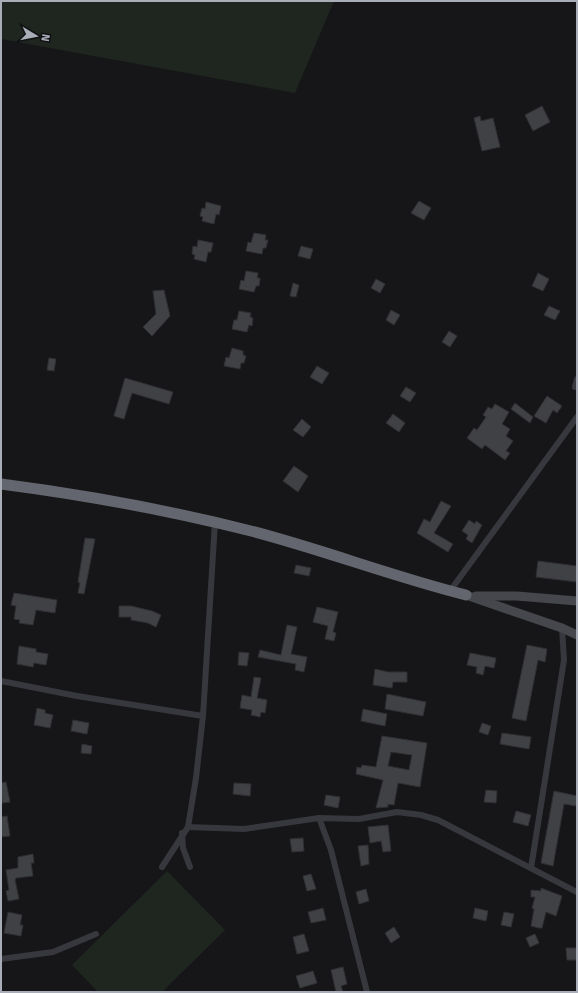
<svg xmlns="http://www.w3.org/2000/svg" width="578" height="993" viewBox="0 0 578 993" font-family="'Fira Sans',sans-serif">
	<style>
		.green { fill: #1e261f }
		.building { fill: #404145; stroke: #303034; fill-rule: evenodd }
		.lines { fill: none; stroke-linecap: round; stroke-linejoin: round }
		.street { stroke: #37383d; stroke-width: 6 }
		.secondary { stroke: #45474d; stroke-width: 9 }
		.highway { stroke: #63666e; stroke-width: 11 }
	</style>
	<rect width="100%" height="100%" fill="#161618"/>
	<g class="green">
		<path d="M1 1H334L295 93 1 39Z"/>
		<path d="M167 871 225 930 162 992H98L72 965Z"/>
	</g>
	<g class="building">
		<path d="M542 106 550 122 533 131 525 115Z"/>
		<path d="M480 116 481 121 493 118 500 147 482 151 474 118Z"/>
		<path d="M419 201 431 208 424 220 411 213Z"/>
		<path d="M206 202 221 206 219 215 216 214 214 224 202 221 203 217 200 216 202 208 205 209Z"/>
		<path d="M254 233 266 235 265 240H268L266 248H263L262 254 246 251 248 242 251 243Z"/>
		<path d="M198 240 213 243 211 252H208L206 262 194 259 195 255 192 254 193 246 197 247Z"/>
		<path d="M301 246 313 249 310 259 298 256Z"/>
		<path d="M246 271 258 273 257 278H260L259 286H256L254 292 239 289 241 280 244 281Z"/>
		<path d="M538 273 549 279 543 291 532 286Z"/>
		<path d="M376 279 385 284 380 293 371 288Z"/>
		<path d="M293 283 299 285 296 297 290 296Z"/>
		<path d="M164 290 170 316 152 336 143 327 156 314 153 291Z"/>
		<path d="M549 306 560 311 555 320 544 315Z"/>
		<path d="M391 310 400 315 394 325 386 320Z"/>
		<path d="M239 311 251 313 250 317 253 318 252 326 249 325 247 332 232 329 234 320H237Z"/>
		<path d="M449 331 457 336 450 347 442 342Z"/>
		<path d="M232 348 243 351V355L246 356 244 363H241L240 369 224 366 226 357 229 358Z"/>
		<path d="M49 358 56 359 54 371 47 370Z"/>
		<path d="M317 366 329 373 322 384 310 377Z"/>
		<path d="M125 378 173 392 169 404 132 393 124 419 114 416Z"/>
		<path d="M406 387 416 393 410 402 400 396Z"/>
		<path d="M547 396 562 406 557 413 553 410 546 423 534 416Z"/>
		<path d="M515 403 533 417 530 423 511 409Z"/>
		<path d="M495 404 509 412 502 424 510 429 506 436 513 441 506 451 510 453 505 460 485 445 482 449 467 438 474 428 477 430 486 417 483 415 488 407 492 409Z"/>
		<path d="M393 414 405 423 399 432 386 423Z"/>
		<path d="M302 419 311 427 303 437 293 430Z"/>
		<path d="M294 466 308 476 298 492 283 481Z"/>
		<path d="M441 501 451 506 434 533 453 544 448 552 417 533 424 519 430 522Z"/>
		<path d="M469 520 475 524 476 521 482 525 472 543 466 539 468 535 462 531Z"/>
		<path d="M85 538 95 539 84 594 78 593 80 583 78 582Z"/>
		<path d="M538 561 577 566V582L536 577Z"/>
		<path d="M296 565 311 568 309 576 294 573Z"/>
		<path d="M14 593 57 600 55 613 36 610 33 625 19 623 20 620 14 619 16 606 11 605Z"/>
		<path d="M119 606H131L152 611 161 615 156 627 148 623 131 620V617H119Z"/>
		<path d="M317 607 338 612 333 632 336 633 334 641 325 639 328 626 313 622Z"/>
		<path d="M287 625 297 627 291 654 307 657 304 672 295 670 296 664 258 657 260 650 281 655Z"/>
		<path d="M527 645 547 649 545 662 538 660 526 721 512 718Z"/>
		<path d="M19 646 36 649V652L48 654 46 665 34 663 33 667 17 664Z"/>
		<path d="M239 652 249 653 247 666 238 665Z"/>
		<path d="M470 653 496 658 494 668 485 666 483 675 476 673 477 667 467 665Z"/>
		<path d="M375 669 388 672H407V682H393L392 688 373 685Z"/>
		<path d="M254 677 261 678 257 698 267 700 265 713 261 712 260 717 251 715 252 710 240 708 242 695 251 697Z"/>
		<path d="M387 694 426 702 423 716 385 709Z"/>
		<path d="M37 708 45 710V713L53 715 50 728 34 725Z"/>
		<path d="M363 709 387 714 385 726 361 721Z"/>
		<path d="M73 720 89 723 87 734 71 731Z"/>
		<path d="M482 723 491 726 488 735 479 732Z"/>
		<path d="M502 733 531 737 529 749 500 744Z"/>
		<path d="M382 736 427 743 420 787 398 783 394 805 388 804V807L376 808 383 780 356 774 357 767 361 768 362 765 376 767ZM391 752 412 755 409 770 388 766Z"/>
		<path d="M82 744 92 746 91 754 81 753Z"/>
		<path d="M6 782 10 802 2 803 1 783Z"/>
		<path d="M234 783 251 784 250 796 233 794Z"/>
		<path d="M486 790 497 791 496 803 484 802Z"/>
		<path d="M554 791 577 796V801L576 806 564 804 553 866 541 863Z"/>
		<path d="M326 795 340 797 338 808 324 805Z"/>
		<path d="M516 811 531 815 528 826 513 822Z"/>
		<path d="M7 816 10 836 1 837V817Z"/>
		<path d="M388 825 391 851 383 852 381 841 370 843 368 827Z"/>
		<path d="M303 838 304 851 292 852 290 839Z"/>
		<path d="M368 845 369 864 361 866 358 846Z"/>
		<path d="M33 854 34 863H31L33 876 16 878 15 880 19 899 8 901 6 891 9 890 6 870 18 868V857Z"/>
		<path d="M311 874 316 889 307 891 303 876Z"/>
		<path d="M541 888 562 896 556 916 546 912 542 928H539L531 926 534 909 532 908 535 897H531V890L541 891Z"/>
		<path d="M366 889 369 901 359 904 356 892Z"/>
		<path d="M323 908 326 920 311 923 308 912Z"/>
		<path d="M475 908 488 911 486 921 473 918Z"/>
		<path d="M8 912 22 915 20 925H23L21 936 4 933Z"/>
		<path d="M504 912 514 914 511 927 501 925Z"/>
		<path d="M394 927 400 937 391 943 385 933Z"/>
		<path d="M304 934 309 951 297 954 293 937Z"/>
		<path d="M535 934 539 943 530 947 526 938Z"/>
		<path d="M566 948H577V960H567Z"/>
		<path d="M343 967 347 984 341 986 343 992H336L331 970Z"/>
		<path d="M313 971 317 983 300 988 296 976Z"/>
	</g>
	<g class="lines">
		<g class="street">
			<path d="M575 387 577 379"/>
			<path d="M450 591 577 417"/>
			<path d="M1 681 77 696 203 716"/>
			<path d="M319 818 331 850 367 992"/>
			<path d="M188 827 244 829 319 818 359 819 397 812 421 815 438 820 577 892"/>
			<path d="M182 833 183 848 190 867"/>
			<path d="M162 867 188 827 196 778 203 716 215 522"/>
			<path d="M531 868 564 660 562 628"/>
			<path d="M1 959 53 952 96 934"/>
		</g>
		<g class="secondary">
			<path d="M466 595 562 628 577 635"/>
			<path d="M476 596H517L577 601"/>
		</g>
		<path class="highway" d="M1 484C86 495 168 510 251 531 324 550 394 577 466 595"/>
	</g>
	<rect width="578" height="993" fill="none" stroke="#a8adb8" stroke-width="4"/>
	<g transform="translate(36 36) rotate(100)" stroke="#111113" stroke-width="3" paint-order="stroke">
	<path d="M0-3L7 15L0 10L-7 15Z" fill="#a8adb8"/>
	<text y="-6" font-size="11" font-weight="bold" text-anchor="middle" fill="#a8adb8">N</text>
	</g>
</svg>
